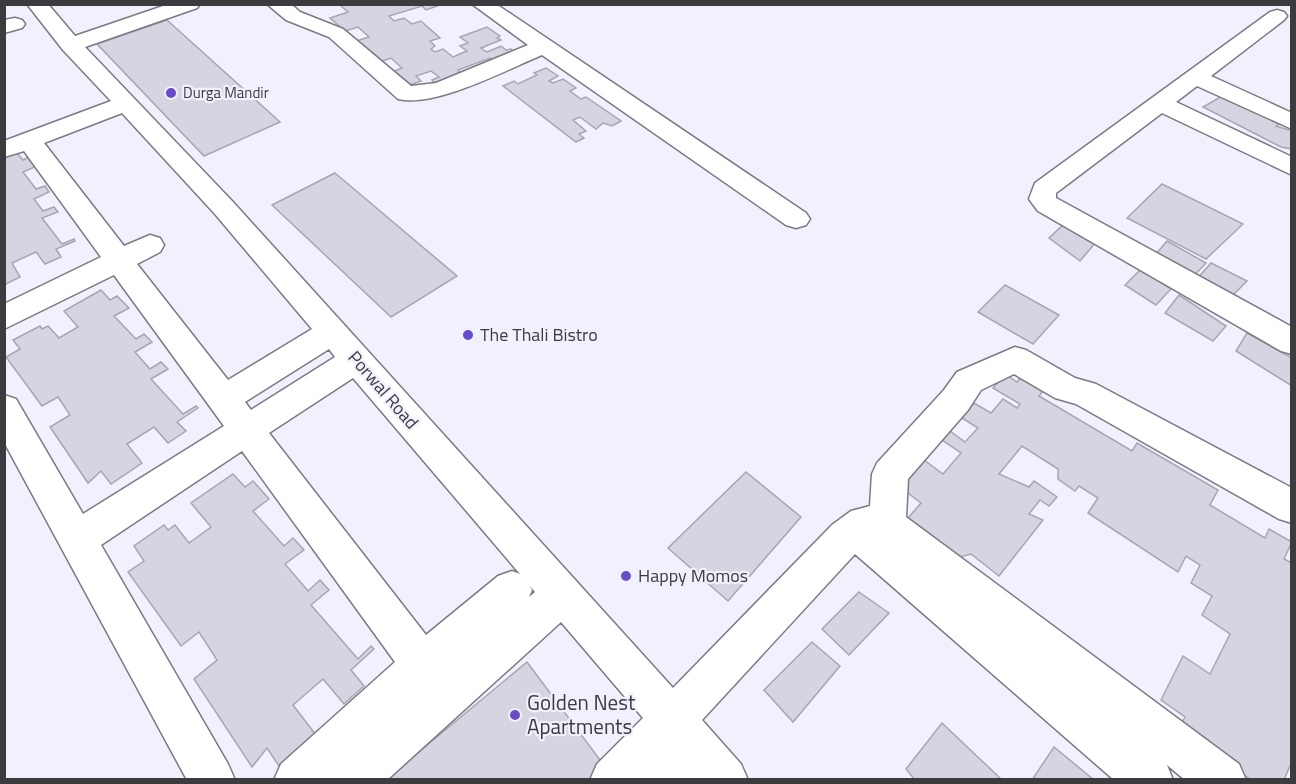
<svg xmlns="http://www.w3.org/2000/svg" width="1296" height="784" viewBox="0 0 1296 784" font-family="'Titillium Web',sans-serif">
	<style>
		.building { fill: #d5d4e1; stroke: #a6a5b1; stroke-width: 1.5 }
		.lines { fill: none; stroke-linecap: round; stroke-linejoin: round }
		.minor-casing { stroke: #7a7a85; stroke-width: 3 }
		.minor { fill: #fff; fill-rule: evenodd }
		.poi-dot { fill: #684dc6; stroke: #f1f1fd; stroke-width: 2 }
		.labels { text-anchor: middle; stroke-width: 4.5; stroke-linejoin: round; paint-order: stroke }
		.far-poi-label { font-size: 15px; fill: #3c3b40; stroke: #f1f1fd; text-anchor: start }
		.poi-label { font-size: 18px; fill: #3c3b40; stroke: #f1f1fd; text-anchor: start }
		.street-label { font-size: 18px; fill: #3c3b40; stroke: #f1f1fd }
		.near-poi-label { font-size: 21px; fill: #3c3b40; stroke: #f1f1fd; text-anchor: start }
	</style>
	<rect width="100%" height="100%" fill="#f1f1fd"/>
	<g class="building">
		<path d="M443 4 426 10 422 6 389 16 394 21 404 18 412 24 421 21 440 38 430 41 435 46 431 49 435 52 443 49 453 57 467 51 460 46 468 43 460 37 487 27 500 36 497 38 501 40 481 48 487 52 501 46 506 50 511 49 518 54 496 63 490 58 458 70 464 76 438 86 432 80 439 77 431 71 416 76 421 81 407 86 392 72 402 68 391 58 380 62 356 41 369 37 358 27 345 31 330 18 348 12 340 5Z"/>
		<path d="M167 20 280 122 204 156 97 44Z"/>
		<path d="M546 68 558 76 549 81 553 83 563 79 576 88 570 91 581 99 586 97 621 121 612 126 603 123 596 129 580 117 573 120 586 131 579 134 584 138 576 142 503 86 514 81 518 84 537 75 534 73Z"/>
		<path d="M1224 95 1284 121 1276 126 1292 131V149L1281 147 1203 107Z"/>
		<path d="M17 153 23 160 29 157 37 166 23 172 36 189 45 186 49 192 34 199 43 211 54 207 58 212 42 218 62 244 74 239 75 241 56 249 61 257 45 264 36 252 12 263 20 277 4 285V158Z"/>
		<path d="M335 173 457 276 391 317 272 205Z"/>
		<path d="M1162 184 1243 224 1206 259 1127 218Z"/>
		<path d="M1064 224 1096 242 1080 261 1049 238Z"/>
		<path d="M1167 241 1206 263 1189 281 1151 260Z"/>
		<path d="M1211 263 1247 281 1228 300 1194 282Z"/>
		<path d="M1141 269 1171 289 1156 305 1125 285Z"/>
		<path d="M1005 285 1059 315 1033 344 978 312Z"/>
		<path d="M101 290 110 300 117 296 129 308 114 316 136 339 144 334 152 342 135 352 150 369 161 362 168 369 151 379 183 414 196 406 198 408 177 422 186 431 168 443 154 427 127 444 142 463 111 484 101 471 88 483 50 427 70 415 58 397 42 406 6 357 20 349 13 340 40 326 42 329 48 326 59 338 78 327 64 311Z"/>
		<path d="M1179 295 1226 326 1213 341 1165 313Z"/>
		<path d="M1247 333 1292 358V386L1236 351Z"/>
		<path d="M1005 374 1017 382 1024 374 1046 387 1039 396 1132 451 1137 443 1218 490 1210 505 1265 538 1269 529 1292 542 1284 559 1292 563V761L1284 780H1251L1180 726 1185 717 1161 700 1183 656 1210 674 1230 634 1202 615 1212 596 1191 583 1200 565 1186 556 1178 572 1088 513 1098 498 1079 486 1075 491 1058 479V469L1022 446 999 474 1029 487 1034 481 1057 497 1049 506 1040 500 1029 514 1043 520 999 576 971 554 960 557 908 518 921 503 900 487 924 460 943 474 961 453 942 440 950 431 965 442 978 428 962 418 974 403 991 413 1003 399 1017 408 1020 404 993 388Z"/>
		<path d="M746 472 801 517 728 601 668 548Z"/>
		<path d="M233 474 245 487 253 481 269 499 253 511 284 546 293 538 304 550 285 564 308 591 320 580 329 590 311 605 358 659 371 646 374 649 351 670 364 686 344 704 323 679 293 705 316 735 281 769 267 748 252 767 194 679 217 660 199 632 181 646 128 572 144 561 134 546 164 525 168 530 175 525 189 543 211 527 191 503Z"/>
		<path d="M859 592 889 613 849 655 822 629Z"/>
		<path d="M812 642 840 666 793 722 764 690Z"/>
		<path d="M527 662 606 768 594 780H385Z"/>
		<path d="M942 723 1002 780H915L906 769Z"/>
		<path d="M1054 747 1094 780H1032Z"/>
	</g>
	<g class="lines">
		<g class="minor-casing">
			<g id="minor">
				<path d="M27 4H48L75 36 169 4H200L197 8 85 47 233 202 673 688 832 525 851 511 870 506 872 474 877 463 944 390 957 372 1015 347 1026 350 1075 378 1096 384 1292 488V523L1279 519 1076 404 1055 398 1014 374 981 390 968 410 908 479 906 517 1239 764 1246 780H1185L1167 765 1173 780H1114L855 554 702 720 741 764 748 780H590L597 764 643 718 561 622 387 780H274L281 764 395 662 242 451 101 545 228 764 235 780H187L4 442V395L16 399 83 514 224 426 114 275 4 329V304L101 257 24 151 4 157V141L111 101 63 50ZM122 113 215 214 312 329 228 380 137 264 160 252 164 245 160 238 150 235 124 246 44 143ZM329 349 335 357 251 410 245 402ZM353 378 520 574 512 571 498 576 426 635 269 433ZM530 586 535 592 529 597 532 590Z"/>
				<path d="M267 4H291L300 12 343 29 411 86 436 83 528 45 472 4H496L806 213 810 219 806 225 796 228 786 225 542 55C506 70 435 108 398 99L329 37 286 20Z"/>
				<path d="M1277 10 1284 12 1287 16 1284 20 1211 76 1292 113V129L1197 86 1176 102 1292 157V175L1162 113 1056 193V198L1292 327V354L1281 351 1038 211 1029 199 1035 183 1270 12Z"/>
				<path d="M15 18 22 20 25 24 22 28 4 33V20Z"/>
			</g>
		</g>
		<use href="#minor" class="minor"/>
	</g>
	<g class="poi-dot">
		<circle cx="171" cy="93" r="6"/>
		<circle cx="468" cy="335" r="6"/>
		<circle cx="626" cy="576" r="6"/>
		<circle cx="515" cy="715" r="6"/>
	</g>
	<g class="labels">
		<g class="far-poi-label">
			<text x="183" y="98">Durga Mandir</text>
		</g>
		<g class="poi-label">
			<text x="480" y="341">The Thali Bistro</text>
			<text x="638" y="582">Happy Momos</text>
		</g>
		<g class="street-label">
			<text transform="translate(383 390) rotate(49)" y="6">Porwal Road</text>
		</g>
		<g class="near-poi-label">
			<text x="527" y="710">Golden Nest<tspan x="527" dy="24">Apartments</tspan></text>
		</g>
	</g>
	<rect width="1296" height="784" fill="none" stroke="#3c3b40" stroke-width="12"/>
</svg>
